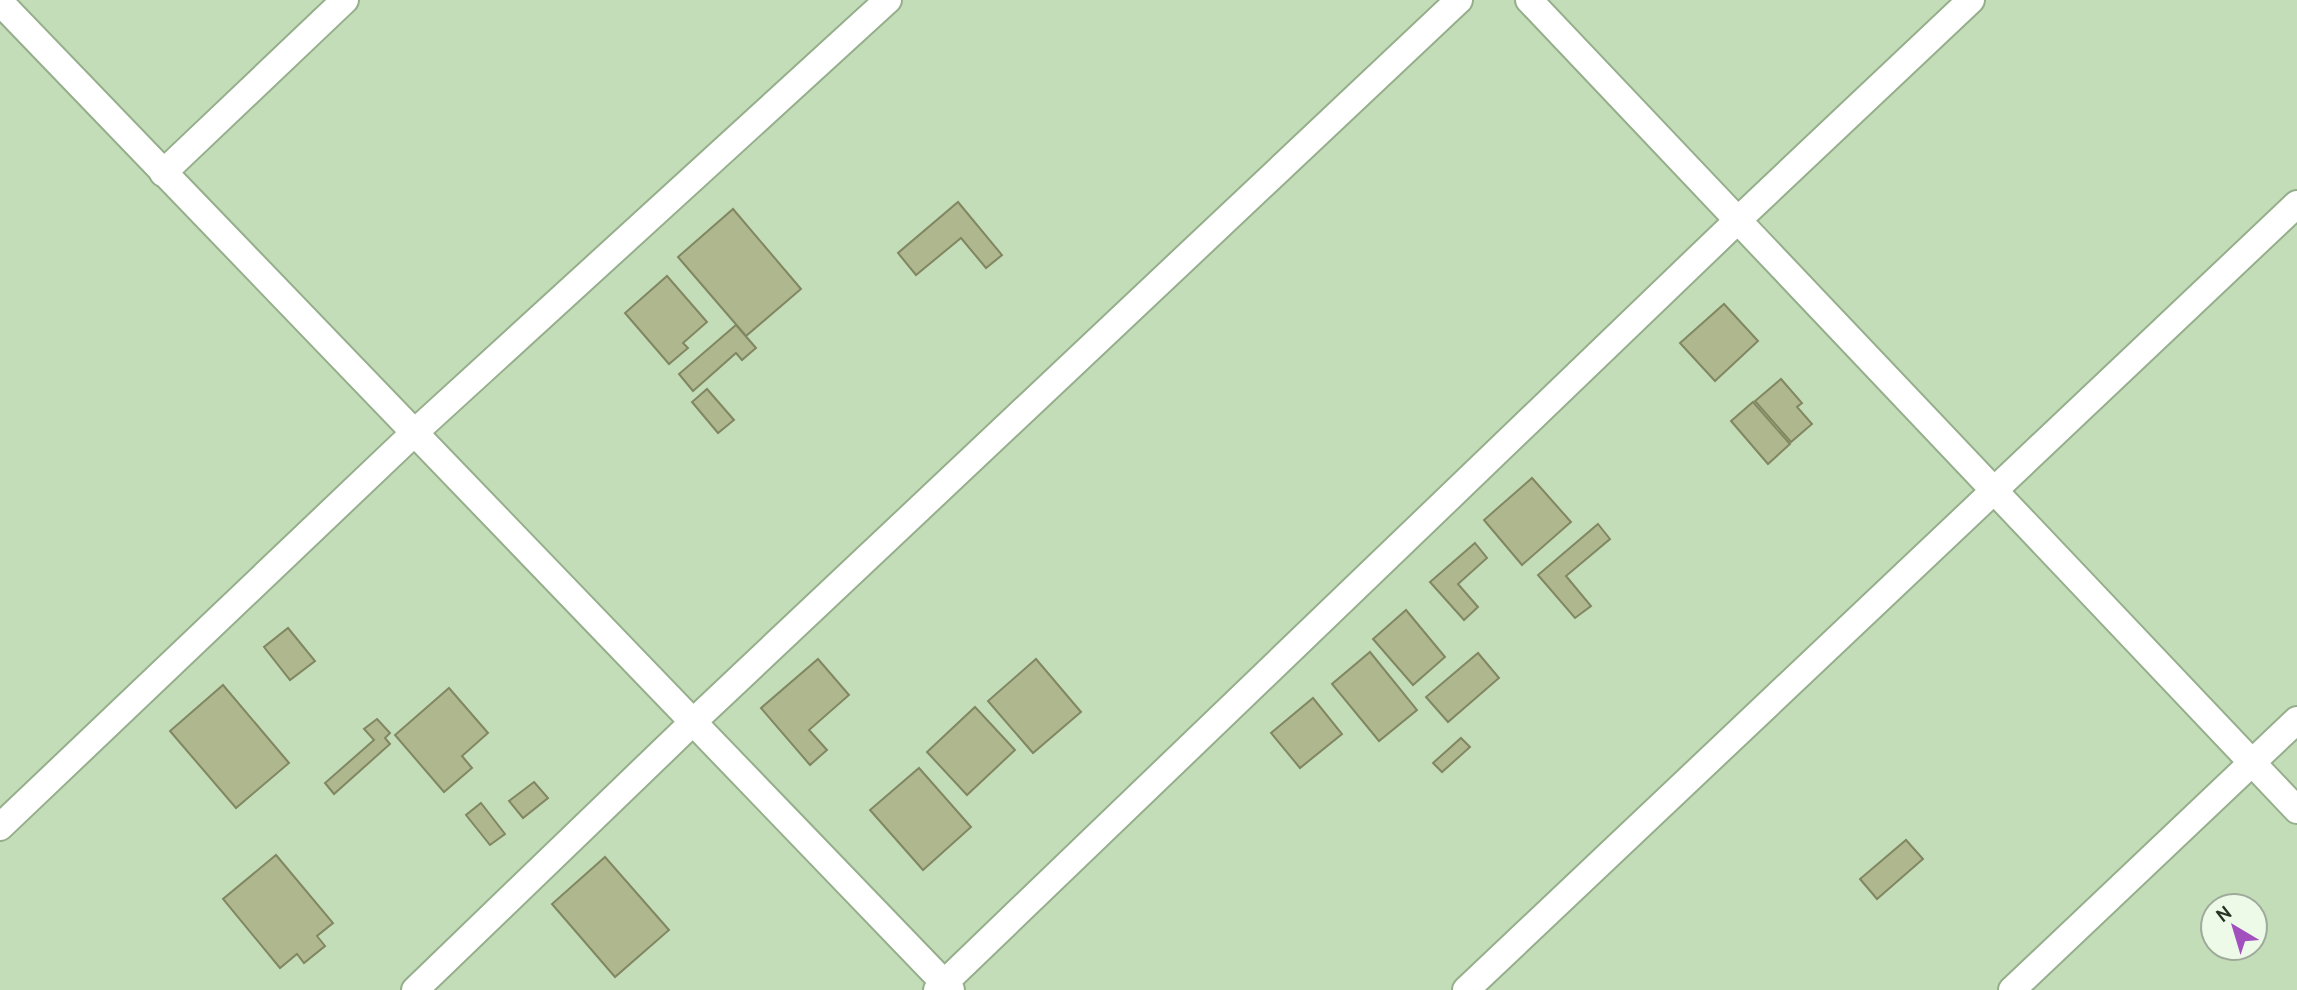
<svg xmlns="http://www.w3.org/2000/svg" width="2297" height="990" viewBox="0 0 2297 990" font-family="Cabin,sans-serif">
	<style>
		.building { fill: #afb78f; stroke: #808761; stroke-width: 2 }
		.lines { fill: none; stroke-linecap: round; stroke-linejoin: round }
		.street-casing { stroke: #95ae8b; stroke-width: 30 }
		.street { stroke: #fff; stroke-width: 26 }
	</style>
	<rect width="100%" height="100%" fill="#c4ddb9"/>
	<g class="building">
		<path d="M958 202 1002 255 986 268 961 238 916 275 898 253Z"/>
		<path d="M733 209 801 289 746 336 678 257Z"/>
		<path d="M667 276 707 322 683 343 688 348 669 364 625 313Z"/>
		<path d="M1724 304 1758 341 1715 381 1680 343Z"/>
		<path d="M736 325 756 348 742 360 736 353 693 391 679 374Z"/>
		<path d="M1781 379 1802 403 1797 407 1812 424 1791 442 1755 401Z"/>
		<path d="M707 389 734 420 718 433 692 402Z"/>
		<path d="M1753 402 1790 444 1768 464 1731 421Z"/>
		<path d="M1532 478 1571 522 1522 565 1484 520Z"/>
		<path d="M1598 524 1610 539 1566 576 1591 606 1575 618 1538 575Z"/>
		<path d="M1475 543 1487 558 1458 584 1478 607 1464 620 1430 582Z"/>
		<path d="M1406 610 1445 657 1413 685 1373 639Z"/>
		<path d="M288 628 315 661 290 680 264 647Z"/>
		<path d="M1370 652 1417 710 1379 741 1332 684Z"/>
		<path d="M1478 653 1499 678 1448 722 1426 697Z"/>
		<path d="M818 659 849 695 809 730 827 750 810 765 761 708Z"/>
		<path d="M1036 659 1081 712 1033 753 988 701Z"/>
		<path d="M223 685 289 763 236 808 170 731Z"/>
		<path d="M449 688 488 733 462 756 472 768 444 792 395 735Z"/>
		<path d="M1313 698 1342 734 1300 768 1271 733Z"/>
		<path d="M975 707 1015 750 967 795 927 752Z"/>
		<path d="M377 719 390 733 385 738 390 744 334 794 325 783 374 740 364 729Z"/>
		<path d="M1461 738 1470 747 1442 772 1433 763Z"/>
		<path d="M919 768 971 827 923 870 870 810Z"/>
		<path d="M534 782 548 798 523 818 509 801Z"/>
		<path d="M481 803 505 834 490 845 466 815Z"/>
		<path d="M1906 840 1923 859 1877 899 1860 879Z"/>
		<path d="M276 855 333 923 317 936 325 946 304 963 297 954 280 968 223 899Z"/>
		<path d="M605 857 669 930 615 977 552 904Z"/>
	</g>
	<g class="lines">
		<g class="street-casing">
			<g id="street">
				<path d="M1529 0 2297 810"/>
				<path d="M0 2 951 990"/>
				<path d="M163 173 345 0"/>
				<path d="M0 827 414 433 888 0"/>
				<path d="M415 990 693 722 1459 0"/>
				<path d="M937 990 1738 220 1971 0"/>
				<path d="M1466 990 2297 204"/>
				<path d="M2012 990 2297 720"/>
			</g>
		</g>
		<use href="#street" class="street"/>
	</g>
	<g transform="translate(2234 927) rotate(322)"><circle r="33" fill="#edfae8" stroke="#9fab9a" stroke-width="2"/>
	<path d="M0-5L12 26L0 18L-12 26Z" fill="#a350bf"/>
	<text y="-10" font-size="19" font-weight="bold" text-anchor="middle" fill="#2a3426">N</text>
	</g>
</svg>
